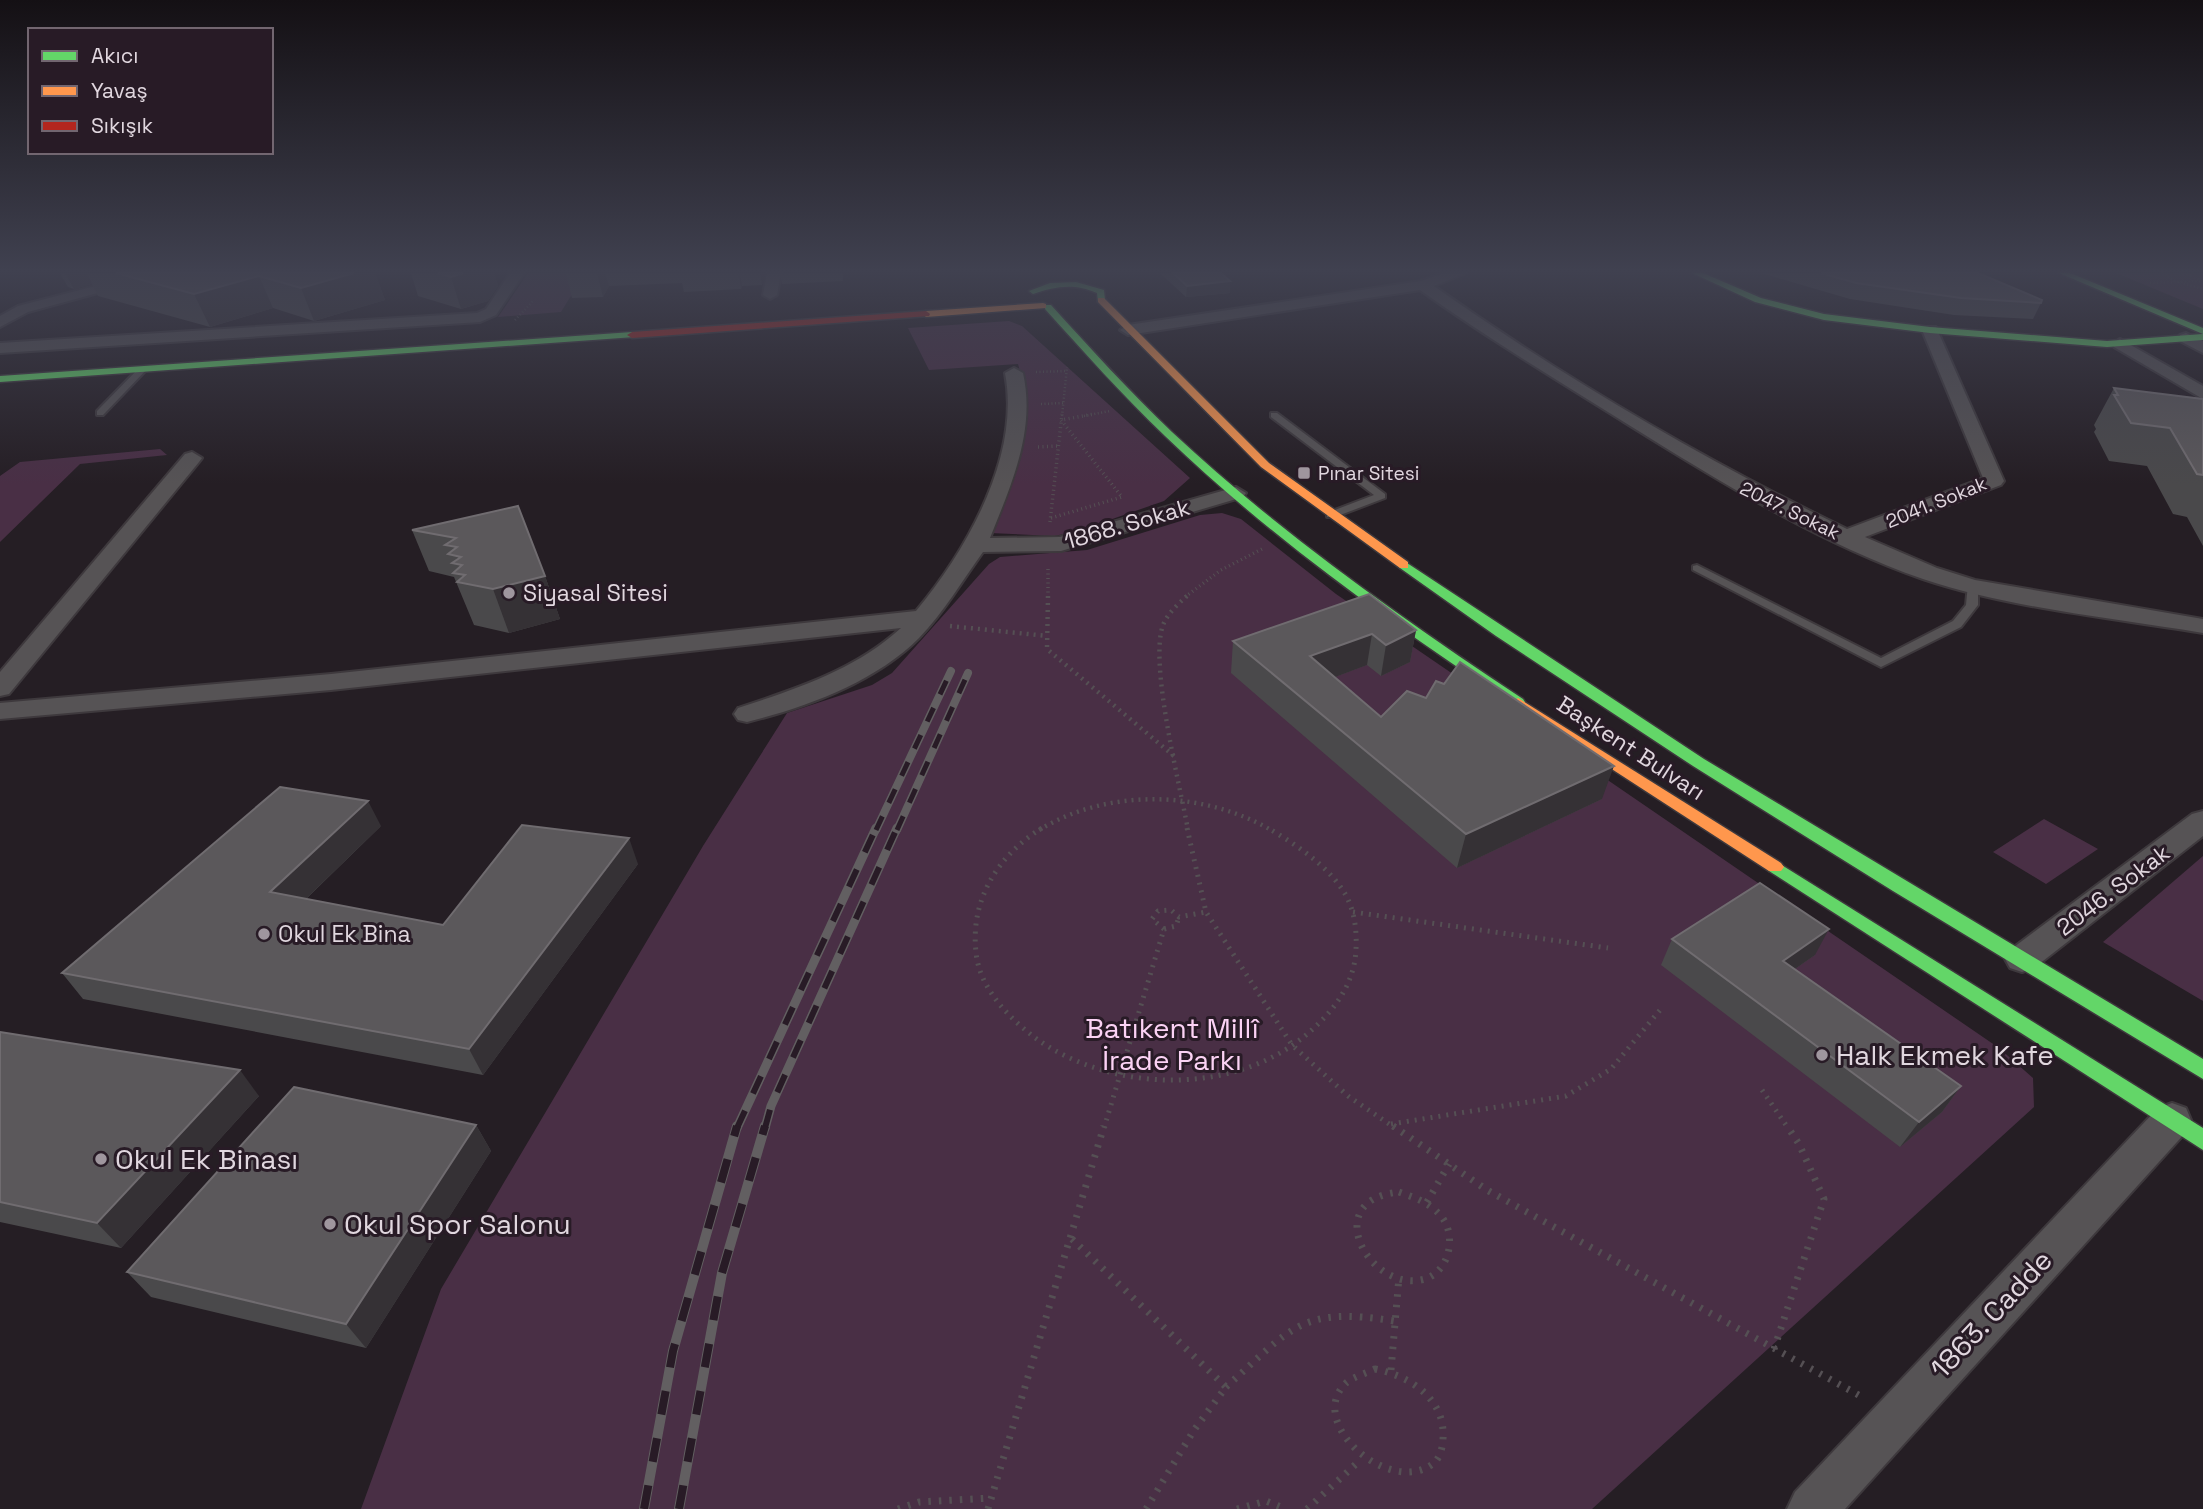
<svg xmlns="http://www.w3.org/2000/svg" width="2203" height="1509" viewBox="0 0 2203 1509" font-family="'Space Grotesk',sans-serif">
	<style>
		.green { fill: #492f45 }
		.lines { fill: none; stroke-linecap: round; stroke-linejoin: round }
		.lane-casing { stroke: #3e393d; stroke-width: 4 }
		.street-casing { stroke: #3e393d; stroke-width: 4 }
		.fast-casing { stroke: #3e393d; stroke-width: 3 }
		.slow-casing { stroke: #3e393d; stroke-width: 3 }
		.jam-casing { stroke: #3e393d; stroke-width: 3 }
		.path-far4 { stroke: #555054; stroke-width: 2.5; stroke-dasharray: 1 2.5; stroke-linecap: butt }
		.path-far3 { stroke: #555054; stroke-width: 3.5; stroke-dasharray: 1 3.5; stroke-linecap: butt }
		.path-far2 { stroke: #555054; stroke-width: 4.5; stroke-dasharray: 2 5; stroke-linecap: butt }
		.path-far1 { stroke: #555054; stroke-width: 5; stroke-dasharray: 2 6; stroke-linecap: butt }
		.path { stroke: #555054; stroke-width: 7; stroke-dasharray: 2.5 8; stroke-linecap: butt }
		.lane { fill: #565355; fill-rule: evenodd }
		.street { fill: #565355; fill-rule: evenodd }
		.fast { fill: #63d668; fill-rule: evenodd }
		.slow { fill: #ff974d; fill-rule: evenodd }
		.jam { fill: #b3261e; fill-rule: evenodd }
		.rail-far2-casing { stroke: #625f61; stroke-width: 8 }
		.rail-far1-casing { stroke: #625f61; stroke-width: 9 }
		.rail-casing { stroke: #625f61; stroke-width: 10 }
		.rail-far2 { stroke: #281b26; stroke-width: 5; stroke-dasharray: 15; stroke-linecap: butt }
		.rail-far1 { stroke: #281b26; stroke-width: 6; stroke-dasharray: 19; stroke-linecap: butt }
		.rail { stroke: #281b26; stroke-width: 8; stroke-dasharray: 24; stroke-linecap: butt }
		.wall { fill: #4a494b }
		.shaded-wall { fill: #353135 }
		.building { fill: #5b585b; stroke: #706c70; stroke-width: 2 }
		.poi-dot { fill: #9f969e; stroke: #281b26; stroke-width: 2.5 }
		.labels { text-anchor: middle; stroke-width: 6; stroke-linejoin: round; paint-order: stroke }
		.far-poi-label { font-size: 19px; fill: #e1d7df; stroke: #281b26; text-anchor: start }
		.far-street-label { font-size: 19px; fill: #e1d7df; stroke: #281b26 }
		.street-label { font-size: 23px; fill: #e1d7df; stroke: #281b26 }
		.poi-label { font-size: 23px; fill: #e1d7df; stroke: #281b26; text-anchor: start }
		.near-park-label { font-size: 28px; fill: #fbd2f4; stroke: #281b26 }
		.near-poi-label { font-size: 28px; fill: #e1d7df; stroke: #281b26; text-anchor: start }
		.near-street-label { font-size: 28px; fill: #e1d7df; stroke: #281b26 }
	</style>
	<rect width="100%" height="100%" fill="#251e24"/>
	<g class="green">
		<path d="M528 273H585L561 312 498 317Z"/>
		<path d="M2116 273H2203V309Z"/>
		<path d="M1009 321 1022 326 1190 478 1164 501 1075 532 1054 536 990 533 1028 402 1018 364 929 370 908 328Z"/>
		<path d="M160 449 167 455 80 464 0 542V476L20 462Z"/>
		<path d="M1222 513 1241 519 1336 594 1999 1048 2033 1078 2034 1107 1592 1509H361L441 1289 703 846 787 713 872 685 892 673 989 564 1000 557 1087 550 1200 515Z"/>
		<path d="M2044 819 2098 849 2046 884 1993 852Z"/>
		<path d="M2203 856V1001L2103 942Z"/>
	</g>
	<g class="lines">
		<g class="lane-casing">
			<g id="lane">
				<path d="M140 367 147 369 103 415H97V411Z"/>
				<path d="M1271 413H1277L1385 494V498L1335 517H1327V513L1374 495 1271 417Z"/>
				<path d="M1697 565 1881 658 1953 621 1966 605 1968 584H1976L1978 586V605L1961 627 1881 667 1693 570V566Z"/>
			</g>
		</g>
		<g class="street-casing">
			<g id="street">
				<path d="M146 273H171L28 312 0 327V316L18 306Z"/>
				<path d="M510 273H524L496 315 480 322 0 353V343L477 313 486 309Z"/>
				<path d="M767 273H781L777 295 770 299 763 295Z"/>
				<path d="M1444 273H1466L1434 286C1564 378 1704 460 1847 529L1983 478 1922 330 1924 327H1936L2004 481 2001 485 1865 537 1937 568 1975 580 2203 619V633C2113 618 2009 608 1923 579 1819 543 1717 480 1624 422 1555 379 1486 337 1420 290L1128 335 1120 330 1128 325 1421 281Z"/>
				<path d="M2186 333 2203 341V353L2180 341V335Z"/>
				<path d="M2120 339 2203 386V399L2114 347 2112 344Z"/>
				<path d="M1014 368 1023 373C1036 431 1011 485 990 538L1060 537 1236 487 1246 493 1243 497 1061 551 983 552C962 581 944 612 919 638 875 682 807 707 747 722L738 720 734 714 738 708C796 689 855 670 901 628L331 690 0 719V703L331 674 916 611C967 550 1021 455 1005 373Z"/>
				<path d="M192 452 202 458 199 462 9 694 0 696V672L185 454Z"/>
				<path d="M2203 811V836L2034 968 2022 972 2010 968 2005 959 2010 950 2192 814Z"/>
				<path d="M2172 1103 2186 1108 2191 1120 2186 1132 1845 1509H1787L1795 1492 2158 1108Z"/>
			</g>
		</g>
		<g class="fast-casing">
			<g id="fast">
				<path d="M1692 273H1703L1761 298 1824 314 1930 327 2107 341 2203 334V340L2107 347 1930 333 1824 320 1755 302Z"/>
				<path d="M2059 273H2070L2203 328V334Z"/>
				<path d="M1076 282 1104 290 1105 300 1098 302 1097 293C1074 283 1056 286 1033 294L1029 291 1050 283Z"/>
				<path d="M1045 305H1051C1090 348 1130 392 1172 432 1280 533 1401 618 1523 699L1525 702 1523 705H1513C1391 623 1271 538 1165 436 1123 396 1084 352 1045 309Z"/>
				<path d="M632 332 637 335 635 337 0 382V376Z"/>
				<path d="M1404 561 1704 759 2203 1059V1079L1893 891 1693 766 1496 636 1400 568 1398 565Z"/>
				<path d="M1775 861 2203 1128V1150L1769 871 1766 867 1769 863Z"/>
			</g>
		</g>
		<g class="slow-casing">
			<g id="slow">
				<path d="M1098 298H1104L1269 463 1408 562V568H1400L1261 467 1098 302Z"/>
				<path d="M1043 303 1046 304V308L926 317 922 314 926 311Z"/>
				<path d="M1518 698 1781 863 1784 867 1781 871H1769L1513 705 1511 702Z"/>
			</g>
		</g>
		<g class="jam-casing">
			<path id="jam" d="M926 311 930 314 929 316 632 338 627 335 632 332Z"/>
		</g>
		<g class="path-far4">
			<path d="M2162 273 2175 281 2203 289"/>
			<path d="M2179 273 2191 275"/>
			<path d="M2193 273 2191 276 2200 280"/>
			<path d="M2150 283 2201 281"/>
			<path d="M515 320 534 300"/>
			<path d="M1036 372 1066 371"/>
			<path d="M1041 404 1063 403"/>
			<path d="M1062 416 1067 367"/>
			<path d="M1084 416 1110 411"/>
		</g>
		<g class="path-far3">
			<path d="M1038 447 1058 446"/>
			<path d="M1051 518 1122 497 1061 420 1094 414"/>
			<path d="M1050 522 1062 414"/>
			<path d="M1048 597V566"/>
			<path d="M1185 597 1221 570 1262 549"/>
		</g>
		<g class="path-far2">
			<path d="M1048 596 1047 649 1174 756"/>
			<path d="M1187 596C1178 604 1168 613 1163 625 1149 664 1180 785 1188 830"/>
			<path d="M950 626 1047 636"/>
			<path d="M1039 830C1108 788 1202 790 1271 830"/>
		</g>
		<g class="path-far1">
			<path d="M1042 828C998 855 970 900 976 952 979 987 1007 1016 1034 1037 1113 1095 1242 1097 1315 1027 1335 1008 1350 988 1355 960 1358 936 1356 909 1342 889 1324 863 1295 844 1268 828"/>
			<path d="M1187 828 1206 912 1292 1045 1348 1096 1395 1128"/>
			<path d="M1353 912 1608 948"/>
			<path d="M1164 929 1152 919 1158 911 1171 910 1179 917 1206 912"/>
			<path d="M1762 1090 1788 1128"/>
			<path d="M1391 1124 1566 1096 1611 1069 1660 1010"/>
			<path d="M1104 1128 1164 929 1176 926 1179 917"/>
		</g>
		<g class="path">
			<path d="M1393 1126 1487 1190 1864 1398"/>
			<path d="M1399 1192C1415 1198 1429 1202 1441 1216 1457 1235 1450 1271 1425 1279 1371 1295 1317 1200 1399 1192Z"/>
			<path d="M1427 1202 1449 1164"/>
			<path d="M1072 1239 1226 1387 1194 1430 1146 1509"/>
			<path d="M1774 1349 1824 1199 1799 1144 1787 1126"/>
			<path d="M1375 1369C1410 1376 1446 1399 1443 1439 1443 1446 1440 1458 1434 1463 1391 1498 1304 1423 1346 1383 1353 1377 1367 1373 1375 1369Z"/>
			<path d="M1391 1370 1399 1277"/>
			<path d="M1226 1387C1292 1328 1300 1306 1394 1321"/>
			<path d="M898 1509 919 1502 991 1498"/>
			<path d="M988 1509 1104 1126"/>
			<path d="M1237 1509 1266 1501 1286 1509"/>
			<path d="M1307 1509 1356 1464"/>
		</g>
		<use href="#lane" class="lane"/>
		<use href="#street" class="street"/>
		<use href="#fast" class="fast"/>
		<use href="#slow" class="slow"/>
		<use href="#jam" class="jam"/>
		<g class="rail-far2-casing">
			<g id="rail-far2">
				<path d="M876 830 951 671"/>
				<path d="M897 830 968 673"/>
			</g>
		</g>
		<g class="rail-far1-casing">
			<g id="rail-far1">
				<path d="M737 1128 876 828"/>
				<path d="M765 1128 771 1106 897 828"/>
			</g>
		</g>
		<g class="rail-casing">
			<g id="rail">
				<path d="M644 1509 673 1351 737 1126"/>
				<path d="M679 1509 722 1273 765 1126"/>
			</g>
		</g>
		<use href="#rail-far2" class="rail-far2"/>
		<use href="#rail-far1" class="rail-far1"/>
		<use href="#rail" class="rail"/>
	</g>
	<g class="wall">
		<path d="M60 273H375L385 300 314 321 273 308 210 327 98 296 92 284 74 289 68 287Z"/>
		<path d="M411 273H494L498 286 488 301 461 309 418 296Z"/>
		<path d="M566 273H766L762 285 742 286 741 289 684 292 682 283 609 286 603 297 572 298Z"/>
		<path d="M780 273H843V281L782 284Z"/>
		<path d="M1160 273H1221L1230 281V293L1186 297Z"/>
		<path d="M1761 273H1978L2041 303 2033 319 1954 315 1850 299Z"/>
		<path d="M2114 388 2203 399V546L2187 517 2173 514 2147 466 2109 461 2094 432 2096 429 2094 425Z"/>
		<path d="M518 506 545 576 560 619 509 633 474 625 454 577 429 571 412 530Z"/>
		<path d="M1416 630 1410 662 1381 676 1367 665 1335 677 1381 717 1602 799 1457 868 1231 673 1233 641Z"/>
		<path d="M381 826 306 899 443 925 638 864 483 1075 83 999 62 973Z"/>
		<path d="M1672 939 1815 955 1795 969 1961 1086 1942 1112 1900 1147 1661 965Z"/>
		<path d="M0 1032 259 1096 121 1248 0 1222Z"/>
		<path d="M476 1125 491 1151 366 1348 151 1297 127 1272Z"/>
	</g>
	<g class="shaded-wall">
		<path d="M65 273H87L92 284 74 289Z"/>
		<path d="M354 273H375L385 300 314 321 301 288Z"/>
		<path d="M463 273H494L498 286 488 301 461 309 451 277Z"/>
		<path d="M597 273H605L609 286 603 297Z"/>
		<path d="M739 273H740L742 286 741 289Z"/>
		<path d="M760 273H766L762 285Z"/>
		<path d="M259 276 273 308 210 327 194 294Z"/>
		<path d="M1230 281V293L1186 297 1187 286Z"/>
		<path d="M545 576 560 619 509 633 493 589Z"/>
		<path d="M1416 630 1410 662 1381 676 1386 645Z"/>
		<path d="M1372 634 1367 665 1306 688 1310 656Z"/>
		<path d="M1614 766 1602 799 1457 868 1466 834Z"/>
		<path d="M368 801 381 826 286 918 270 892Z"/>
		<path d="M629 838 638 864 483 1075 469 1049Z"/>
		<path d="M1829 929 1815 955 1769 987 1783 961Z"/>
		<path d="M240 1070 259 1096 121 1248 97 1223Z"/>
		<path d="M1961 1086 1942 1112 1900 1147 1919 1122Z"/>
		<path d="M476 1125 491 1151 366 1348 346 1324Z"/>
	</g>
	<g class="building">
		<path d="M116 273H354L301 288 259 276 194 294Z"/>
		<path d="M438 273H463L451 277Z"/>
		<path d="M1173 273H1221L1230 281 1187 286Z"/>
		<path d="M1821 273H1978L2042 300 2041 303 1961 298 1856 283Z"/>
		<path d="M2114 388 2203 399V475L2197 474 2170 428 2131 423 2114 395H2118Z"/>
		<path d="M518 506 545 576 493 589 457 582 465 575 453 573 462 565 452 563 461 557 448 554 457 547 445 545 456 538 412 530Z"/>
		<path d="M1369 594 1416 630 1386 645 1372 634 1310 656 1381 717 1407 691 1426 698 1436 681 1444 684 1460 662 1614 766 1466 834 1233 641Z"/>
		<path d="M280 787 368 801 270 892 443 925 522 825 629 838 469 1049 62 973Z"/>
		<path d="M1760 883 1829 929 1783 961 1961 1086 1919 1122 1672 939Z"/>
		<path d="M0 1032 240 1070 97 1223 0 1202Z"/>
		<path d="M294 1087 476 1125 346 1324 127 1272Z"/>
	</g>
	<linearGradient id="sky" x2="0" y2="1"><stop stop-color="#141014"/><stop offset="0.56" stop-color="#404150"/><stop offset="1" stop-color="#404150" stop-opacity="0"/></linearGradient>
	<rect width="2203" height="484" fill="url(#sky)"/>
	<g class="poi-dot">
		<rect x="1297" y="466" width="14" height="14" rx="3.5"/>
		<circle cx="509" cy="593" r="7"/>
		<circle cx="264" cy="934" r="7"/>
		<circle cx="1822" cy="1055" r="7"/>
		<circle cx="101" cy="1159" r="7"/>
		<circle cx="330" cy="1224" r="7"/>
	</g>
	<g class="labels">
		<g class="far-poi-label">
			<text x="1318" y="480">Pınar Sitesi</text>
		</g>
		<g class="far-street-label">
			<text transform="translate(1936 502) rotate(-22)" y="7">2041. Sokak</text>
			<text transform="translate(1790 510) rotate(26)" y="7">2047. Sokak</text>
		</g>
		<g class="street-label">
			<text transform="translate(1127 524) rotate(-16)" y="8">1868. Sokak</text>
			<text transform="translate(1631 748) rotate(33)" y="8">Başkent Bulvarı</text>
			<text transform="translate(2113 890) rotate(-37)" y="8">2046. Sokak</text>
		</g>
		<g class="poi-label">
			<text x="523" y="601">Siyasal Sitesi</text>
			<text x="278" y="942">Okul Ek Bina</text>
		</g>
		<g class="near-park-label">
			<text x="1172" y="1038">Batıkent Millî<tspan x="1172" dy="32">İrade Parkı</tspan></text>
		</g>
		<g class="near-poi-label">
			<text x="1836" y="1065">Halk Ekmek Kafe</text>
			<text x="115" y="1169">Okul Ek Binası</text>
			<text x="344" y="1234">Okul Spor Salonu</text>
		</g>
		<g class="near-street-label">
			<text transform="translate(1991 1314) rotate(-47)" y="10">1863. Cadde</text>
		</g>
	</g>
	<rect x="28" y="28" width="245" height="126" fill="#281b26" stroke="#726670" stroke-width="2"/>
	<rect x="42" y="51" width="35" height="10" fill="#63d668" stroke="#726670" stroke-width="2"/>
	<text x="91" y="63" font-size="21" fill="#e1d7df">Akıcı</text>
	<rect x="42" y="86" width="35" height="10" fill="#ff974d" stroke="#726670" stroke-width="2"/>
	<text x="91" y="98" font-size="21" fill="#e1d7df">Yavaş</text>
	<rect x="42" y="121" width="35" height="10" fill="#b3261e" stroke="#726670" stroke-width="2"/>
	<text x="91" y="133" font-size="21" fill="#e1d7df">Sıkışık</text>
</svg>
